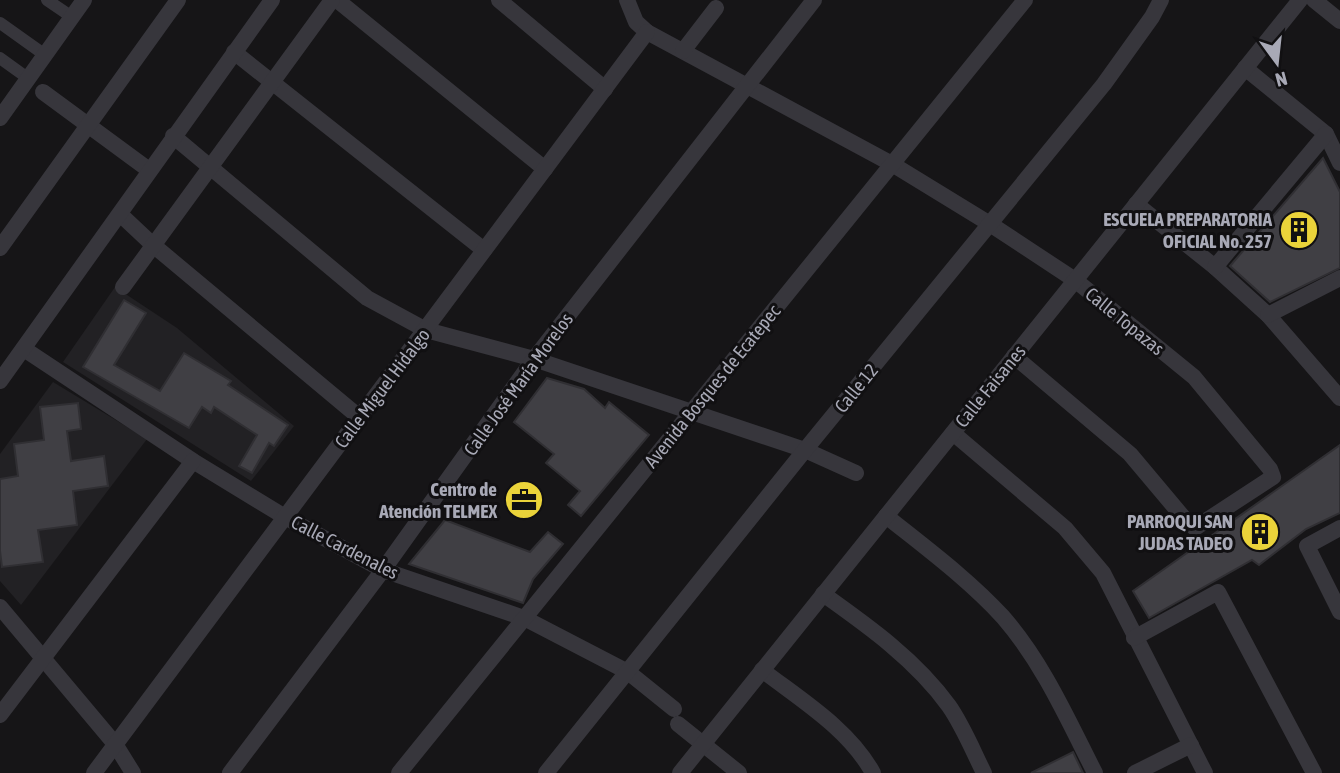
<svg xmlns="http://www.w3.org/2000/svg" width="1340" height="773" viewBox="0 0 1340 773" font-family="'Asap Condensed',sans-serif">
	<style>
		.built { fill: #222124 }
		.building { fill: #403f44; stroke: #302f33; stroke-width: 2 }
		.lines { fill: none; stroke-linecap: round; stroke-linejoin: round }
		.pedestrian { stroke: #37363c; stroke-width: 12 }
		.minor { stroke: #37363c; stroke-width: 16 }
		.labels { text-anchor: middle; stroke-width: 6; stroke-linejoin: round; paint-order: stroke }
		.poi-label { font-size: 19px; font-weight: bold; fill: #a8a9b6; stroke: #111012; text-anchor: end }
		.street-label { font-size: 19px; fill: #a8a9b6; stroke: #111012 }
	</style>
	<rect width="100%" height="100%" fill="#161517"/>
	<g class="built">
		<path d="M115 287 177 328 294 426 251 481 63 362Z"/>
		<path d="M53 382 147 439 21 605 0 581V454Z"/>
	</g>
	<g class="building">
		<path d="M1323 158 1340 192V268L1270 302 1230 266Z"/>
		<path d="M124 300 146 313 114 365 160 391 184 353 231 381 228 385 288 425 274 446 269 443 252 473 239 466 257 435 214 407 211 413 202 407 189 428 83 367Z"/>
		<path d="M547 378 584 389 605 408 609 402 649 435 581 516 568 505 580 491 546 463 554 454 514 422Z"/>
		<path d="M78 403 81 429 67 431 71 461 104 456 108 486 73 491 77 525 38 530 43 562 2 567 0 551V479L18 476 14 444 44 440 40 407Z"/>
		<path d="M1340 445V513L1306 529 1259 565 1252 560 1149 618 1133 591Z"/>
		<path d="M445 520 530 552 548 532 563 544 533 579 523 603 409 564Z"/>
		<path d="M1073 752 1083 773H1031Z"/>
	</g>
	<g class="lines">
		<g class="pedestrian">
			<path d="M47 0 72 17"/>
			<path d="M0 23 45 55"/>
			<path d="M0 58 29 79"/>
		</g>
		<g class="minor">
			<path d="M337 0 545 169"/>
			<path d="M499 0 605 89"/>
			<path d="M627 0 636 22 647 32 892 164 990 224 1075 280 1194 377 1270 469 1273 477 1195 528 1188 523 1130 454 1014 356"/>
			<path d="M1314 0 1340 21"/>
			<path d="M683 51 716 8"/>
			<path d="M234 52 484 250"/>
			<path d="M1245 68 1326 134 1340 163"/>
			<path d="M43 92 149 170"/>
			<path d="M0 118 84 0"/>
			<path d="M173 136 367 298 426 330 534 359 805 450 856 473"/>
			<path d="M1136 204 1215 267 1268 315 1340 398"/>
			<path d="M120 214 153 245 359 417"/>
			<path d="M0 248 178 0"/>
			<path d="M1215 267 1326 134"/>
			<path d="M123 287 332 0"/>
			<path d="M1268 315 1340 278"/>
			<path d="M24 349 193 461 285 517 383 570 524 618 628 672 674 709"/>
			<path d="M0 381 272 0"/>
			<path d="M953 433 1065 528 1103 573 1205 773"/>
			<path d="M886 516C926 548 968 579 1003 617 1043 663 1068 720 1095 773"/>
			<path d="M1340 528 1307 546 1340 612"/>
			<path d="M823 594C868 626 916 660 949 706 963 726 973 751 984 773"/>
			<path d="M0 607 115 744 133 773"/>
			<path d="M1134 638 1218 592 1314 773"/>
			<path d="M762 670C801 700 849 729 873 773"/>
			<path d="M0 715 193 461"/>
			<path d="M678 724 739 773"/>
			<path d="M94 773 647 32"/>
			<path d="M230 773 383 570 534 359 814 0"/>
			<path d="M399 773 1025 0"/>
			<path d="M546 773 805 450 1104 84 1152 17 1161 0"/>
			<path d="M680 773 1300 0"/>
			<path d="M1135 773 1191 745"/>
		</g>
	</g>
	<defs>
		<g id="building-disc" transform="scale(2.0125)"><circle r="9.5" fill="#ead33a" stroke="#111012"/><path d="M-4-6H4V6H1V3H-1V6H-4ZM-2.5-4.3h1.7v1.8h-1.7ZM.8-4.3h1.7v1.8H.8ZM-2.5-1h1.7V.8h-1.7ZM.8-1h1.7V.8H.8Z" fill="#111"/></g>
		<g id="office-disc" transform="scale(2.0125)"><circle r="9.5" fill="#ead33a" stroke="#111012"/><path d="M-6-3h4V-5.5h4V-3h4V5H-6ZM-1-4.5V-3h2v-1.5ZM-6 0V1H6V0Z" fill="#111"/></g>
	</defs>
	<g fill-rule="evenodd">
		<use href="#building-disc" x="1299" y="230"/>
		<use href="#office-disc" x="524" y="500"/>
		<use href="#building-disc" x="1260" y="532"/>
	</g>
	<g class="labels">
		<g class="poi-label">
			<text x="1272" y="226">ESCUELA PREPARATORIA<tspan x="1272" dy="22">OFICIAL No. 257</tspan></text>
			<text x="497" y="496">Centro de<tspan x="497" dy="22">Atención TELMEX</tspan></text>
			<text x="1233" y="528">PARROQUI SAN<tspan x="1233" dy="22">JUDAS TADEO</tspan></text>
		</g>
		<g class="street-label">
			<text transform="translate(1125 321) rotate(39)" y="7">Calle Topazas</text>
			<text transform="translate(518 384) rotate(-54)" y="7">Calle José María Morelos</text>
			<text transform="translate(712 386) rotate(-51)" y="7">Avenida Bosques de Ecatepec</text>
			<text transform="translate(990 386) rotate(-51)" y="7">Calle Faisanes</text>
			<text transform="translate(382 388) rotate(-53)" y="7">Calle Miguel Hidalgo</text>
			<text transform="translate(856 388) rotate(-51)" y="7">Calle 12</text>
			<text transform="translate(345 547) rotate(27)" y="7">Calle Cardenales</text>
		</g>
	</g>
	<g transform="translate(1277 63) rotate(165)" stroke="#111012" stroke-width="5" paint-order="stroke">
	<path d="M0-5L12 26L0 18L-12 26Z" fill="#a8a9b6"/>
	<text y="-10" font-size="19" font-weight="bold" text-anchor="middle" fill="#a8a9b6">N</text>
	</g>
</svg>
